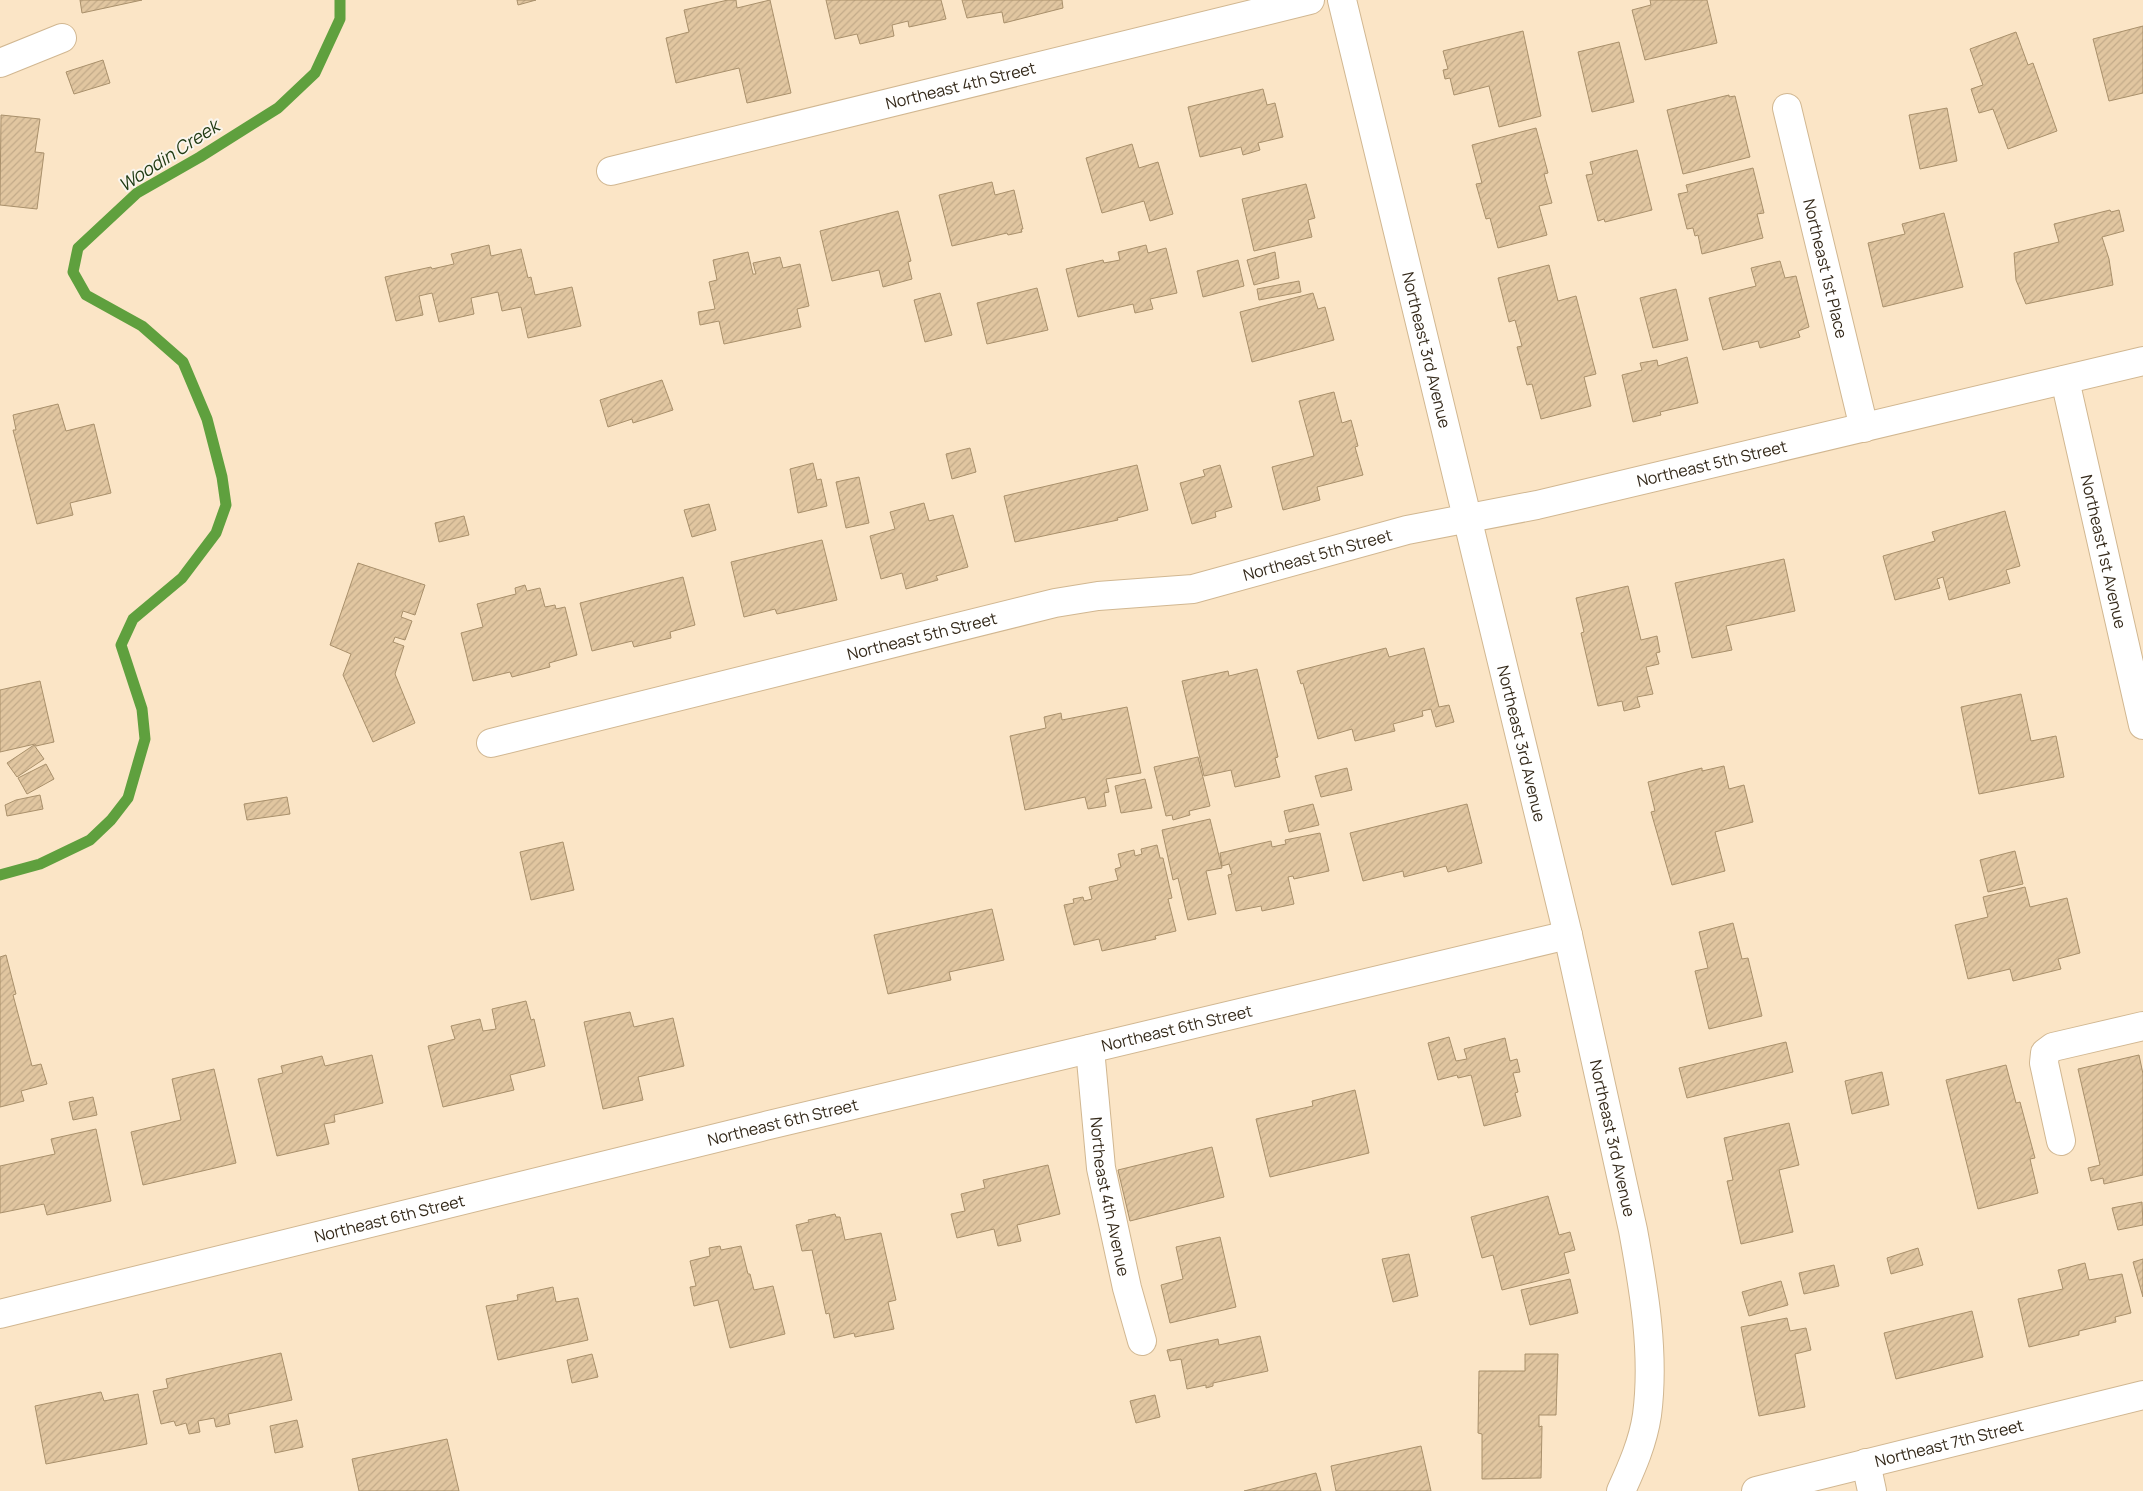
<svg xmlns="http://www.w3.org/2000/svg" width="2143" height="1491" viewBox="0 0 2143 1491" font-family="Manrope,sans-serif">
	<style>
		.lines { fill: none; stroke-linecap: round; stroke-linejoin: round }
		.stream { stroke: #5fa03e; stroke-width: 11 }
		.building { fill: url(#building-hatch); stroke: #a9906b }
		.minor-casing { stroke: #d1b791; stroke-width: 30 }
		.minor { stroke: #fff; stroke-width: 28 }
		.labels { text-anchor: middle; stroke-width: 4; stroke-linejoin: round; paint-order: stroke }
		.street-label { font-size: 16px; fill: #352a1b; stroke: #faf5ed }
		.water-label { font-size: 18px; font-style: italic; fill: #213b14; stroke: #faf5ed }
	</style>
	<defs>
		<pattern id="building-hatch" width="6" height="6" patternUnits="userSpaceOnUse" patternTransform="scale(1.25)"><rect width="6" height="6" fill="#e1c6a0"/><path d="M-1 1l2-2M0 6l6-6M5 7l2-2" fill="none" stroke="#c2aa89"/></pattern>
	</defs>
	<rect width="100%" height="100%" fill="#fbe5c6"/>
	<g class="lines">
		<path class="stream" d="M0 875 40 864 90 840 111 820 128 798 145 739 142 709 121 645 133 619 182 578 216 533 226 505 222 477 207 419 183 362 142 326 86 295 73 272 78 248 137 193 200 157 278 108 315 73 340 19V0"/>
	</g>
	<g class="building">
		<path d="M80 0H142L82 13Z"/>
		<path d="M517 0H536L518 5Z"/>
		<path d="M728 0H736L737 8 770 0 791 93 747 103 739 68 676 83 666 38 689 32 684 10Z"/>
		<path d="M826 0H941L946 19 909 27 908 21 892 25 894 36 860 44 857 34 835 39Z"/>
		<path d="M962 0H1062L1063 8 1004 23 1002 12 967 18Z"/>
		<path d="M1650 0H1707L1717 43 1645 60 1632 10 1651 5Z"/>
		<path d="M2143 26V93L2109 101 2093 39Z"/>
		<path d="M1523 31 1541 116 1499 127 1489 86 1454 95 1450 78 1445 79 1443 70 1448 69 1443 51Z"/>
		<path d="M2016 32 2028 65 2033 63 2057 131 2008 149 1993 109 1979 113 1971 89 1983 85 1970 49Z"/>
		<path d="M1619 42 1634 102 1592 112 1578 52Z"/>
		<path d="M103 60 110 83 74 94 66 72Z"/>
		<path d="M1263 89 1267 105 1275 103 1283 137 1258 143 1260 150 1243 155 1241 147 1200 157 1188 107Z"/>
		<path d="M1729 95V97L1735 96 1750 157 1683 174 1667 110Z"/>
		<path d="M1947 108 1957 161 1920 169 1909 115Z"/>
		<path d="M1 115 40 119 35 152 44 153 37 209 0 205Z"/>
		<path d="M1536 128 1548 173 1544 174 1552 203 1539 206 1547 235 1498 248 1490 218 1486 219 1476 184 1482 183 1472 145Z"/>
		<path d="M1132 144 1139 168 1158 162 1173 214 1150 221 1144 201 1102 213 1086 158Z"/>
		<path d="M1637 150 1652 210 1605 222 1604 219 1598 221 1586 175 1593 174 1590 162Z"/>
		<path d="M1753 168 1764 213 1757 214 1763 238 1702 254 1698 235 1695 236 1693 228 1687 229 1678 194 1688 192 1686 185Z"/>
		<path d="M992 182 995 195 1014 190 1023 229H1021L1022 232 1008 235 1007 233 952 246 939 195Z"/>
		<path d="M1306 184 1315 218 1308 220 1312 237 1254 251 1242 199Z"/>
		<path d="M2110 210 2111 212 2119 210 2124 231 2102 237 2109 259 2113 285 2026 304 2016 280 2014 253 2059 242 2054 224Z"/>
		<path d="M898 211 911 261 908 262 912 279 883 287 879 270 832 281 820 231Z"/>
		<path d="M1944 213 1963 287 1883 307 1868 243 1905 234 1902 224Z"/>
		<path d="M489 245 491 256 521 249 528 278 531 277 535 295 572 287 581 326 528 338 521 307 502 311 498 292 471 298 474 314 439 322 432 293 419 296 423 315 396 321 385 277 431 267 432 269 454 264 451 254Z"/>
		<path d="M1146 245 1148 253 1166 248 1177 293 1150 299 1153 309 1135 313 1133 304 1078 317 1066 269 1103 260 1104 263 1120 260 1118 252Z"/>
		<path d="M748 252 753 274H756L753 263 780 257 783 268 800 264 809 306 797 309 801 327 724 344 719 321 700 325 698 312 715 309 709 282 717 280 713 260Z"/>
		<path d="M1275 252 1279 278 1254 285 1247 260Z"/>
		<path d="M1238 260 1244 286 1203 297 1197 271Z"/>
		<path d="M1780 261 1785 278 1796 276 1809 327 1798 331 1800 337 1760 348 1758 341 1723 350 1709 298 1756 286 1751 268Z"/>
		<path d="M1549 265 1558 301 1576 296 1596 374 1584 377 1591 406 1541 419 1532 384 1527 385 1517 347 1522 346 1515 320 1509 322 1498 278Z"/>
		<path d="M1299 281 1301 292 1259 300 1257 289Z"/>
		<path d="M1037 288 1048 330 987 344 977 303Z"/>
		<path d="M1676 289 1688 340 1653 348 1640 298Z"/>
		<path d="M940 293 952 335 925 342 914 300Z"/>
		<path d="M1313 293 1318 309 1325 307 1334 340 1252 362 1240 312Z"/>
		<path d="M1687 357 1698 403 1660 412 1661 415 1633 422 1622 375 1642 370 1640 363 1657 360 1658 366Z"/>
		<path d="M662 380 673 410 633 423 632 419 608 427 600 400Z"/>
		<path d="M1334 392 1342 423 1351 420 1358 446 1355 447 1363 475 1317 487 1320 500 1283 510 1272 467 1314 456 1299 401Z"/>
		<path d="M58 404 66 431 94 424 111 493 70 503 73 515 37 524 13 430H16L13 415Z"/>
		<path d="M970 448 976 472 952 479 946 454Z"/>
		<path d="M813 463 817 480 821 479 827 506 798 513 790 469Z"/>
		<path d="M1137 465 1148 510 1117 518 1118 520 1015 542 1004 496Z"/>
		<path d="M1220 465 1232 507 1215 512 1216 517 1192 524 1180 483 1205 476 1203 470Z"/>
		<path d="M859 477 869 523 846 528 836 482Z"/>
		<path d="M924 503 929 521 953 515 968 567 936 576 938 580 906 589 902 573 881 579 870 536 895 529 890 512Z"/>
		<path d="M709 504 716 530 692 537 684 510Z"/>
		<path d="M2005 511 2020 566 2006 570 2010 583 1949 600 1943 577 1937 579 1940 588 1895 600 1883 556 1935 541 1932 532Z"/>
		<path d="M464 516 469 535 439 542 435 523Z"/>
		<path d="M822 540 837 600 777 614 775 609 744 617 731 562Z"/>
		<path d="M1784 559 1795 611 1726 626 1732 650 1692 658 1675 583Z"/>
		<path d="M358 563 425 585 415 615 403 611 401 617 412 621 405 640 395 637 393 642 404 646 395 674 415 723 373 742 343 675 351 654 330 645Z"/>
		<path d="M683 577 695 625 670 632 671 638 634 647 632 641 592 651 580 603Z"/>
		<path d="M525 585 527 591 540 588 545 607 555 605 556 609 565 607 577 655 549 663 550 667 512 677 510 672 473 681 461 633 483 627 477 604 516 594 515 588Z"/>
		<path d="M1628 586 1641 640 1657 636 1660 652 1656 653 1659 664 1646 667 1653 694 1637 697 1640 707 1624 711 1622 701 1598 706 1581 633 1584 632 1576 598Z"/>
		<path d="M1386 648 1389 657 1424 648 1439 707 1449 705 1454 722 1436 727 1431 709 1422 711 1423 716 1393 724 1395 731 1355 741 1352 729 1318 739 1303 683 1301 684 1297 671Z"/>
		<path d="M1257 669 1278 757 1275 758 1280 777 1235 787 1231 770 1204 776 1182 681 1228 671 1229 676Z"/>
		<path d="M40 681 54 742 36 746 35 744 0 752V690Z"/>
		<path d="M2021 694 2031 741 2056 736 2064 777 1979 794 1961 707Z"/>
		<path d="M1127 707 1141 773 1106 779 1109 792 1104 793 1106 806 1088 809 1085 797 1025 810 1010 736 1046 728 1044 717 1061 713 1062 720Z"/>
		<path d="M34 745 44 759 17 777 7 763Z"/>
		<path d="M1198 757 1210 806 1189 811 1190 815 1173 820 1172 815 1166 816 1154 767Z"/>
		<path d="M46 764 54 779 27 794 18 778Z"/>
		<path d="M1724 766 1729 789 1744 785 1753 822 1715 832 1725 871 1672 885 1651 812 1655 811 1648 782 1702 768V771Z"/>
		<path d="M1347 768 1352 790 1321 797 1315 776Z"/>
		<path d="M1145 779 1152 808 1121 813 1115 786Z"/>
		<path d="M40 795 43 809 7 816 5 805 16 800Z"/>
		<path d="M287 797 290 814 247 820 244 804Z"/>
		<path d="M1313 804 1319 825 1289 832 1284 811Z"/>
		<path d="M1467 804 1482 863 1448 872 1446 866 1404 877 1403 871 1363 881 1350 833Z"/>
		<path d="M1210 819 1222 868 1206 871 1216 914 1188 920 1178 878 1173 880 1162 830Z"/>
		<path d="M1320 833 1329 871 1294 879 1293 876 1288 877 1294 904 1262 911 1261 906 1236 911 1228 875 1232 874 1229 864 1222 866 1220 853 1271 841 1272 847 1286 844 1285 840Z"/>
		<path d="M563 842 574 890 531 900 520 852Z"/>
		<path d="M1157 845 1160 858H1163L1172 898 1168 899 1176 931 1155 936 1156 939 1102 951 1099 939 1074 945 1064 905 1074 903 1073 899 1083 897 1084 901 1092 899 1089 887 1118 880 1115 869 1121 867 1118 854 1134 850 1135 856 1142 854 1141 849Z"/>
		<path d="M2015 851 2023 884 1988 892 1980 860Z"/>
		<path d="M2025 887 2030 907 2067 898 2080 953 2058 959 2061 969 2013 981 2010 969 1968 979 1955 925 1988 917 1983 897Z"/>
		<path d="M992 909 1004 960 949 972 951 980 888 994 874 935Z"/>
		<path d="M1733 923 1742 959 1748 958 1762 1016 1709 1029 1695 971 1708 968 1699 932Z"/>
		<path d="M6 955 16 994 13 995 32 1066 41 1064 47 1084 21 1091 24 1101 0 1107V957Z"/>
		<path d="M526 1001 531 1020 534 1019 545 1066 510 1075 514 1090 443 1107 428 1046 455 1039 451 1026 480 1019 483 1031 496 1029 492 1009Z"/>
		<path d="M630 1012 634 1027 673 1018 684 1066 638 1077 643 1100 603 1109 584 1022Z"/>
		<path d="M1449 1037 1456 1061 1467 1059 1464 1049 1505 1038 1510 1061 1517 1059 1520 1072 1513 1073 1518 1092 1515 1093 1521 1116 1484 1126 1471 1075 1458 1078 1457 1075 1438 1080 1428 1043Z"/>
		<path d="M1786 1042 1793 1072 1687 1098 1679 1068Z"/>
		<path d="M372 1055 383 1103 334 1115 335 1122 324 1124 329 1144 277 1156 258 1079 283 1073 281 1066 322 1056 325 1066Z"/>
		<path d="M2139 1055 2143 1074V1175L2104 1184 2103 1178 2091 1181 2088 1168 2100 1165 2078 1069Z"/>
		<path d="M2006 1065 2016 1103 2020 1102 2035 1158 2030 1159 2038 1193 1978 1209 1946 1080Z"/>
		<path d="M214 1069 236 1163 143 1185 131 1132 181 1120 172 1079Z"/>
		<path d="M1882 1072 1889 1105 1852 1114 1845 1081Z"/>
		<path d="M1355 1090 1369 1153 1270 1177 1256 1119 1313 1106 1312 1101Z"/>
		<path d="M93 1097 97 1115 73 1120 69 1102Z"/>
		<path d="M1789 1123 1799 1165 1779 1170 1793 1232 1741 1244 1727 1181 1733 1180 1724 1138Z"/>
		<path d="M96 1129 111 1201 47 1215 44 1204 0 1213V1166L55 1154 51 1139Z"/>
		<path d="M1212 1147 1224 1197 1130 1221 1118 1170Z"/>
		<path d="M1048 1165 1060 1214 1017 1225 1021 1241 998 1246 994 1229 957 1238 951 1214 965 1211 961 1194 985 1188 983 1180Z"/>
		<path d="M1548 1196 1559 1235 1570 1232 1575 1250 1564 1253 1569 1273 1502 1290 1493 1255 1482 1258 1471 1217Z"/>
		<path d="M2142 1202 2143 1225 2118 1230 2112 1208Z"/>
		<path d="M835 1214 836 1217H840L845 1240 881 1233 896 1300 888 1302 894 1329 855 1337 854 1333 834 1338 829 1313 826 1314 812 1250 802 1251 796 1225 809 1222 808 1220Z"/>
		<path d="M1220 1237 1236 1307 1170 1323 1161 1285 1183 1279 1176 1247Z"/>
		<path d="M720 1246 721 1250 741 1246 748 1274H750L754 1290 773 1286 785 1334 730 1348 718 1300 694 1306 690 1287 696 1286 690 1261 710 1256 709 1248Z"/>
		<path d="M1918 1248 1923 1265 1891 1274 1887 1258Z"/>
		<path d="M1409 1254 1418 1296 1393 1302 1382 1259Z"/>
		<path d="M2143 1259V1297L2133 1262Z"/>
		<path d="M2085 1263 2089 1280 2122 1274 2131 1313 2115 1317 2116 1322 2079 1331V1335L2029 1347 2018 1299 2063 1289 2058 1270Z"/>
		<path d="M1834 1265 1839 1286 1804 1294 1799 1273Z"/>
		<path d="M1570 1279 1578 1313 1530 1325 1521 1290Z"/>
		<path d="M1781 1281 1788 1305 1749 1316 1742 1292Z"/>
		<path d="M553 1287 556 1302 578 1298 588 1340 498 1360 486 1306 518 1300 517 1295Z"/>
		<path d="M1972 1311 1983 1357 1896 1379 1884 1333Z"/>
		<path d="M1787 1318 1790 1331 1806 1328 1811 1350 1795 1354 1805 1407 1759 1416 1741 1327Z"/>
		<path d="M1260 1336 1268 1371 1213 1383V1386L1206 1388V1385L1187 1389 1181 1359 1170 1361 1167 1350 1218 1339 1219 1345Z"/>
		<path d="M281 1353 292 1400 228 1414 230 1424 216 1427 214 1418 198 1421 200 1432 189 1434 186 1423 176 1426 174 1421 161 1424 153 1391 168 1388 166 1379Z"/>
		<path d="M592 1354 598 1377 572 1383 567 1360Z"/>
		<path d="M1525 1354H1558L1556 1415H1539V1427L1542 1426 1541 1478 1482 1479V1434L1478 1433 1479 1371H1525Z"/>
		<path d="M101 1392 104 1401 138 1394 147 1444 46 1464 35 1406Z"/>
		<path d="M1155 1395 1160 1417 1136 1423 1130 1401Z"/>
		<path d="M297 1420 303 1447 275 1453 270 1426Z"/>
		<path d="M447 1439 459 1491H359L352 1459Z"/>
		<path d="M1421 1446 1431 1491H1336L1331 1466Z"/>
		<path d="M1316 1473 1321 1491H1244Z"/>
	</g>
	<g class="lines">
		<g class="minor-casing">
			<g id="minor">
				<path id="s1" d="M1342 0 1568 935 1633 1230C1644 1290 1655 1354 1647 1415 1643 1442 1632 1467 1621 1491"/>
				<path d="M0 63 62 38"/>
				<path id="s2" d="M1787 108 1864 428"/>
				<path id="s3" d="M611 171 1310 0"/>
				<path id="s4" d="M2065 380 2143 725"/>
				<path id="s5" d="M491 743 1055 603 1098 596 1193 589 1407 530 1537 505 2143 361"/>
				<path id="s6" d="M1090 1049 1101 1168 1127 1288 1142 1341"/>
				<path d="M2061 1141 2044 1063 2045 1053 2053 1047 2143 1026"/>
				<path id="s7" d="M0 1314 765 1126 1568 935"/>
				<path d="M1866 1463 1872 1491"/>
				<path id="s8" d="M1756 1491 2143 1395"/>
			</g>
		</g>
		<use href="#minor" class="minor"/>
	</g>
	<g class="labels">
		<g class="street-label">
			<text dy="6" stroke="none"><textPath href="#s3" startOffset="360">Northeast 4th Street</textPath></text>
			<text dy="6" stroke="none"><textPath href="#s2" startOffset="165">Northeast 1st Place</textPath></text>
			<text dy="6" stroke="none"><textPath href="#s1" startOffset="360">Northeast 3rd Avenue</textPath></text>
			<text dy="6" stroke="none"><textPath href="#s5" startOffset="1254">Northeast 5th Street</textPath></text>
			<text dy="6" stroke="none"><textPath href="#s4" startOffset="176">Northeast 1st Avenue</textPath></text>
			<text dy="6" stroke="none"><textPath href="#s5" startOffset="849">Northeast 5th Street</textPath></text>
			<text dy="6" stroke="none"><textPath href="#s5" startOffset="444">Northeast 5th Street</textPath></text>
			<text dy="6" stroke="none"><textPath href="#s1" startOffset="765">Northeast 3rd Avenue</textPath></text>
			<text dy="6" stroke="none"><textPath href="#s7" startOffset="1211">Northeast 6th Street</textPath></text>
			<text dy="6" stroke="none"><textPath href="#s7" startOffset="806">Northeast 6th Street</textPath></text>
			<text dy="6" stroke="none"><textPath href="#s1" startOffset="1170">Northeast 3rd Avenue</textPath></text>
			<text dy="6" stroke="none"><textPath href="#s6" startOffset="149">Northeast 4th Avenue</textPath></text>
			<text dy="6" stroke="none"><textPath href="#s7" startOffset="401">Northeast 6th Street</textPath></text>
			<text dy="6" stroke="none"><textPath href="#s8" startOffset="199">Northeast 7th Street</textPath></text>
		</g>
		<g class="water-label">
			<text transform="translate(169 156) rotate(-33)" y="6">Woodin Creek</text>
		</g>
	</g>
</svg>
